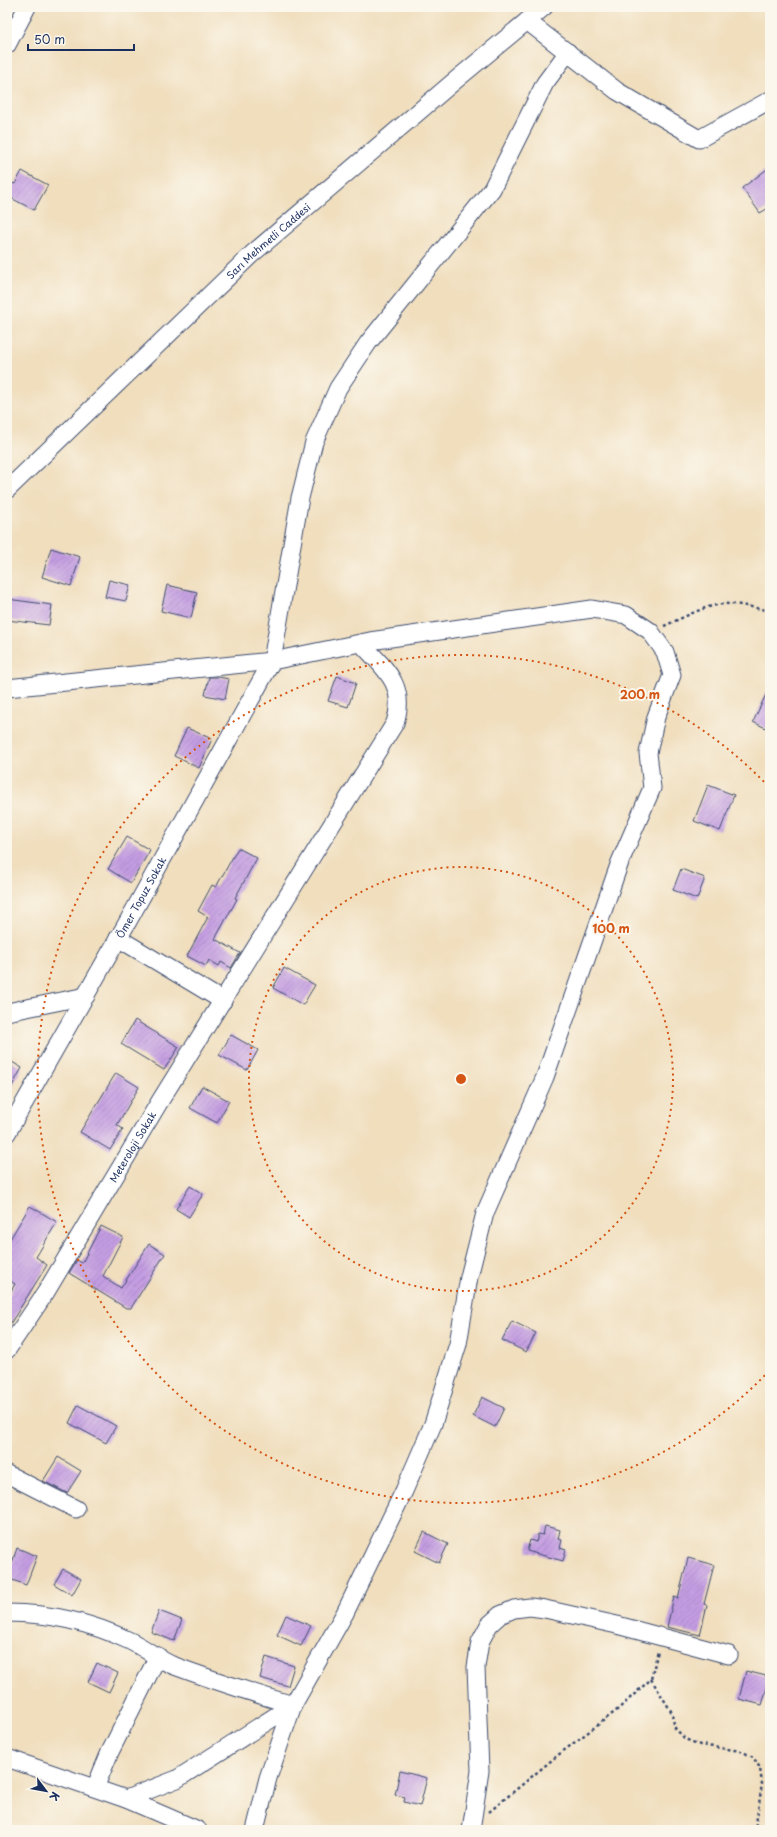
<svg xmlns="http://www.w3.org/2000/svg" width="777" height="1837" viewBox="0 0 777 1837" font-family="'Playpen Sans',sans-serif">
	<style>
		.building { fill: url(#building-hatch) }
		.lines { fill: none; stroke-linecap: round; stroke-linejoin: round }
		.minor-casing { stroke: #3b496c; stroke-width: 19 }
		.path { stroke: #3b496c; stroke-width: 2.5; stroke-dasharray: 3 3; stroke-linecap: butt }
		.minor { stroke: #fff; stroke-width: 17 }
		.ring { fill: none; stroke: #d45514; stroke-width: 2; stroke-dasharray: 2 4 }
		.labels { text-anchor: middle; stroke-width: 4; stroke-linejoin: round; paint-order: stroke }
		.street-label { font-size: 10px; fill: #1b2f5e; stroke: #fbf7ec }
		.centre { fill: #d45514; stroke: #fbf7ec; stroke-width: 2 }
		.ring-label { font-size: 12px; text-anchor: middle; font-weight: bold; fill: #d45514; stroke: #fbf7ec; stroke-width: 4; stroke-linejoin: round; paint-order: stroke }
	</style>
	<defs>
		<pattern id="building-hatch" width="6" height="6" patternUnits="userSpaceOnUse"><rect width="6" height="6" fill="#c49de2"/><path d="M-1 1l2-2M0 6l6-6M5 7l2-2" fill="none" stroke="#9e80ba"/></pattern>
	</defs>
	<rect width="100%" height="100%" fill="#fbf7ec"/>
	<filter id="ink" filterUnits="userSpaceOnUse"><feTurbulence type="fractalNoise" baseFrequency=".025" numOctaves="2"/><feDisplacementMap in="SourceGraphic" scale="8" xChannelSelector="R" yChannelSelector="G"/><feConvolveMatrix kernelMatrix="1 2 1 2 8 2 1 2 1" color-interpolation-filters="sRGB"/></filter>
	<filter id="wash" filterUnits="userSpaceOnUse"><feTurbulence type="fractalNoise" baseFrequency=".012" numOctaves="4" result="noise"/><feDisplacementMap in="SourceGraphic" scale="16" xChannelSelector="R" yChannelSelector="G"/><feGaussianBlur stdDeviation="0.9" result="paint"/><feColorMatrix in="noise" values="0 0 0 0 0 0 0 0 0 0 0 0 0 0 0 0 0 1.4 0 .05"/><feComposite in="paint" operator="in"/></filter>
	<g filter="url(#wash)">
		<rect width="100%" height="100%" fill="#f0debd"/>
		<g id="blocks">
			<g class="building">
				<path d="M770 167V207L760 213 742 188Z"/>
				<path d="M22 171 48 185 34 210 7 196V192L12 183 15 184Z"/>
				<path d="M51 548 80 557 71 586 42 577Z"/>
				<path d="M109 580 130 585 126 601 105 597Z"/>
				<path d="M167 585 197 592 191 618 161 611Z"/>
				<path d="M7 599 52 605 49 625 7 620Z"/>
				<path d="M337 676 356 683 348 707 328 701Z"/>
				<path d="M209 677H218L229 679 225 699 205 695Z"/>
				<path d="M770 686V730L753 722Z"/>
				<path d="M187 728 212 739 199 768 174 756Z"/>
				<path d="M708 785 734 795 720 831 694 821Z"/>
				<path d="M127 837 150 850 131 883 108 869Z"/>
				<path d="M238 848 257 858 235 898 237 899 215 939 240 953 231 968 221 962 219 966 209 960 206 966 187 956 208 917 198 911 212 885 216 887Z"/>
				<path d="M681 869 705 878 697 899 673 890Z"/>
				<path d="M284 968 315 985 303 1005 273 988Z"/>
				<path d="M135 1020 179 1047 164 1070 121 1044Z"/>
				<path d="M231 1035 258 1050 247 1070 219 1055Z"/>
				<path d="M7 1059 22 1068 7 1095Z"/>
				<path d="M116 1073 139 1087 117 1125 123 1129 110 1150 80 1132Z"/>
				<path d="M202 1086 229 1101 217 1123 190 1108Z"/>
				<path d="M190 1186 203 1194 189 1217 176 1209Z"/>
				<path d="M30 1206 57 1222 36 1257 47 1265 7 1329V1298L15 1284 7 1279V1244Z"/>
				<path d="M101 1226 123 1237 103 1276 121 1288 149 1244 165 1254 131 1308H126L69 1273 77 1260 82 1263Z"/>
				<path d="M512 1321 536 1333 526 1352 502 1340Z"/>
				<path d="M482 1397 504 1408 495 1427 473 1416Z"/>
				<path d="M78 1405 116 1426 106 1443 69 1423Z"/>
				<path d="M58 1457 81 1471 67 1493 43 1481Z"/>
				<path d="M545 1526 560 1530 558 1539 562 1540 560 1548 566 1550 563 1561 527 1551 530 1540 536 1542 538 1534 543 1535Z"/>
				<path d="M424 1532 448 1544 439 1563 415 1551Z"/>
				<path d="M17 1548 37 1556 26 1585 7 1578Z"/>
				<path d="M688 1558 714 1565 704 1604 707 1605 700 1635 667 1627 674 1597 678 1598Z"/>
				<path d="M63 1569 81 1579 72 1595 54 1584Z"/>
				<path d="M159 1611 182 1620 174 1641 151 1632Z"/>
				<path d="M286 1615 311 1626 301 1646 277 1635Z"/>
				<path d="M266 1657 294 1666 288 1686 260 1678Z"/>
				<path d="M97 1663 118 1673 109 1692 88 1682Z"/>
				<path d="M746 1671 770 1677 762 1705 739 1699Z"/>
				<path d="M400 1771 427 1778 420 1806 404 1802 405 1797 395 1795Z"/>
			</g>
		</g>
	</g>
	<g filter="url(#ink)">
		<use href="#blocks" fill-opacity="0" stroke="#3b496c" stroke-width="1"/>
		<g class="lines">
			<g class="minor-casing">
				<g id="minor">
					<path d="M527 21 617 91 699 139 770 100"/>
					<path d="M7 45 27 7"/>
					<path id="s1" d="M7 490 252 254 451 84 544 7"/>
					<path d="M7 688 272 661 370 641 592 609 626 615 650 631 665 652 672 675 656 717 648 753 652 788 620 862 545 1077 485 1213 469 1277 458 1344 433 1424 404 1491 345 1613 293 1705 268 1778 255 1830"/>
					<path d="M118 938 223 1001"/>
					<path d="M7 1012 86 996"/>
					<path id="s2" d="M7 1133 127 923 272 661 300 498 314 442 338 388 368 343 492 189 545 83 568 52"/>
					<path id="s3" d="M7 1350 46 1292 160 1101 395 723C407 685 385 669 361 643"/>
					<path d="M7 1474 76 1509"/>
					<path d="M7 1613C49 1613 92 1623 130 1641 145 1648 158 1659 172 1665 212 1680 253 1693 293 1705"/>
					<path d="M7 1758 126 1799 198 1830"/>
					<path d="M95 1788 110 1752 158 1656"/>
					<path d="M126 1799 177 1779 293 1705"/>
					<path d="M471 1830 480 1771 476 1667 480 1642 489 1625 500 1615 514 1609 530 1607 545 1609 617 1625 729 1655"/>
				</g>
			</g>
			<g class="path">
				<path d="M664 626C683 618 703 606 723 604 738 603 755 608 770 611"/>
				<path d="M651 1679 671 1711 675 1728 685 1739 700 1745 741 1751 753 1757 760 1768 762 1784 755 1830"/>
				<path d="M489 1812 558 1755 616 1711 651 1679 658 1651"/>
			</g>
			<use href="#minor" class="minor"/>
		</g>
	</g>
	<g class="ring">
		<circle cx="461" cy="1079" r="212"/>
		<path d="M769 1371A424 424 0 1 1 769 787"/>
	</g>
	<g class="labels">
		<g class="street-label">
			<text dy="4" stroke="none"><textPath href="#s1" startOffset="361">Sarı Mehmetli Caddesi</textPath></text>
			<text dy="4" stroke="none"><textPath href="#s2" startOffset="271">Ömer Topuz Sokak</textPath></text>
			<text dy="4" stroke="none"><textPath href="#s3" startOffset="239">Meteroloji Sokak</textPath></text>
		</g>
	</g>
	<circle cx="461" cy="1079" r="6" class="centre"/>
	<g class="ring-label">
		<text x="640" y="699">200 m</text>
		<text x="611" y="933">100 m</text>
	</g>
	<rect width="777" height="1837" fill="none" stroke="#fbf7ec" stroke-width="24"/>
	<g transform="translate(46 1791) rotate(122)" stroke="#fbf7ec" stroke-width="3" paint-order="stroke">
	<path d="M0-3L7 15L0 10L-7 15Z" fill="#1b2f5e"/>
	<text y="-6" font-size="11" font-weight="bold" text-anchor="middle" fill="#1b2f5e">K</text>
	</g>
	<path d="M28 44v6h106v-6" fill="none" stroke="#1b2f5e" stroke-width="2"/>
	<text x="34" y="44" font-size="12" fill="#1b2f5e" stroke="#fbf7ec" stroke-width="3" paint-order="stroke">50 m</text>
</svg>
